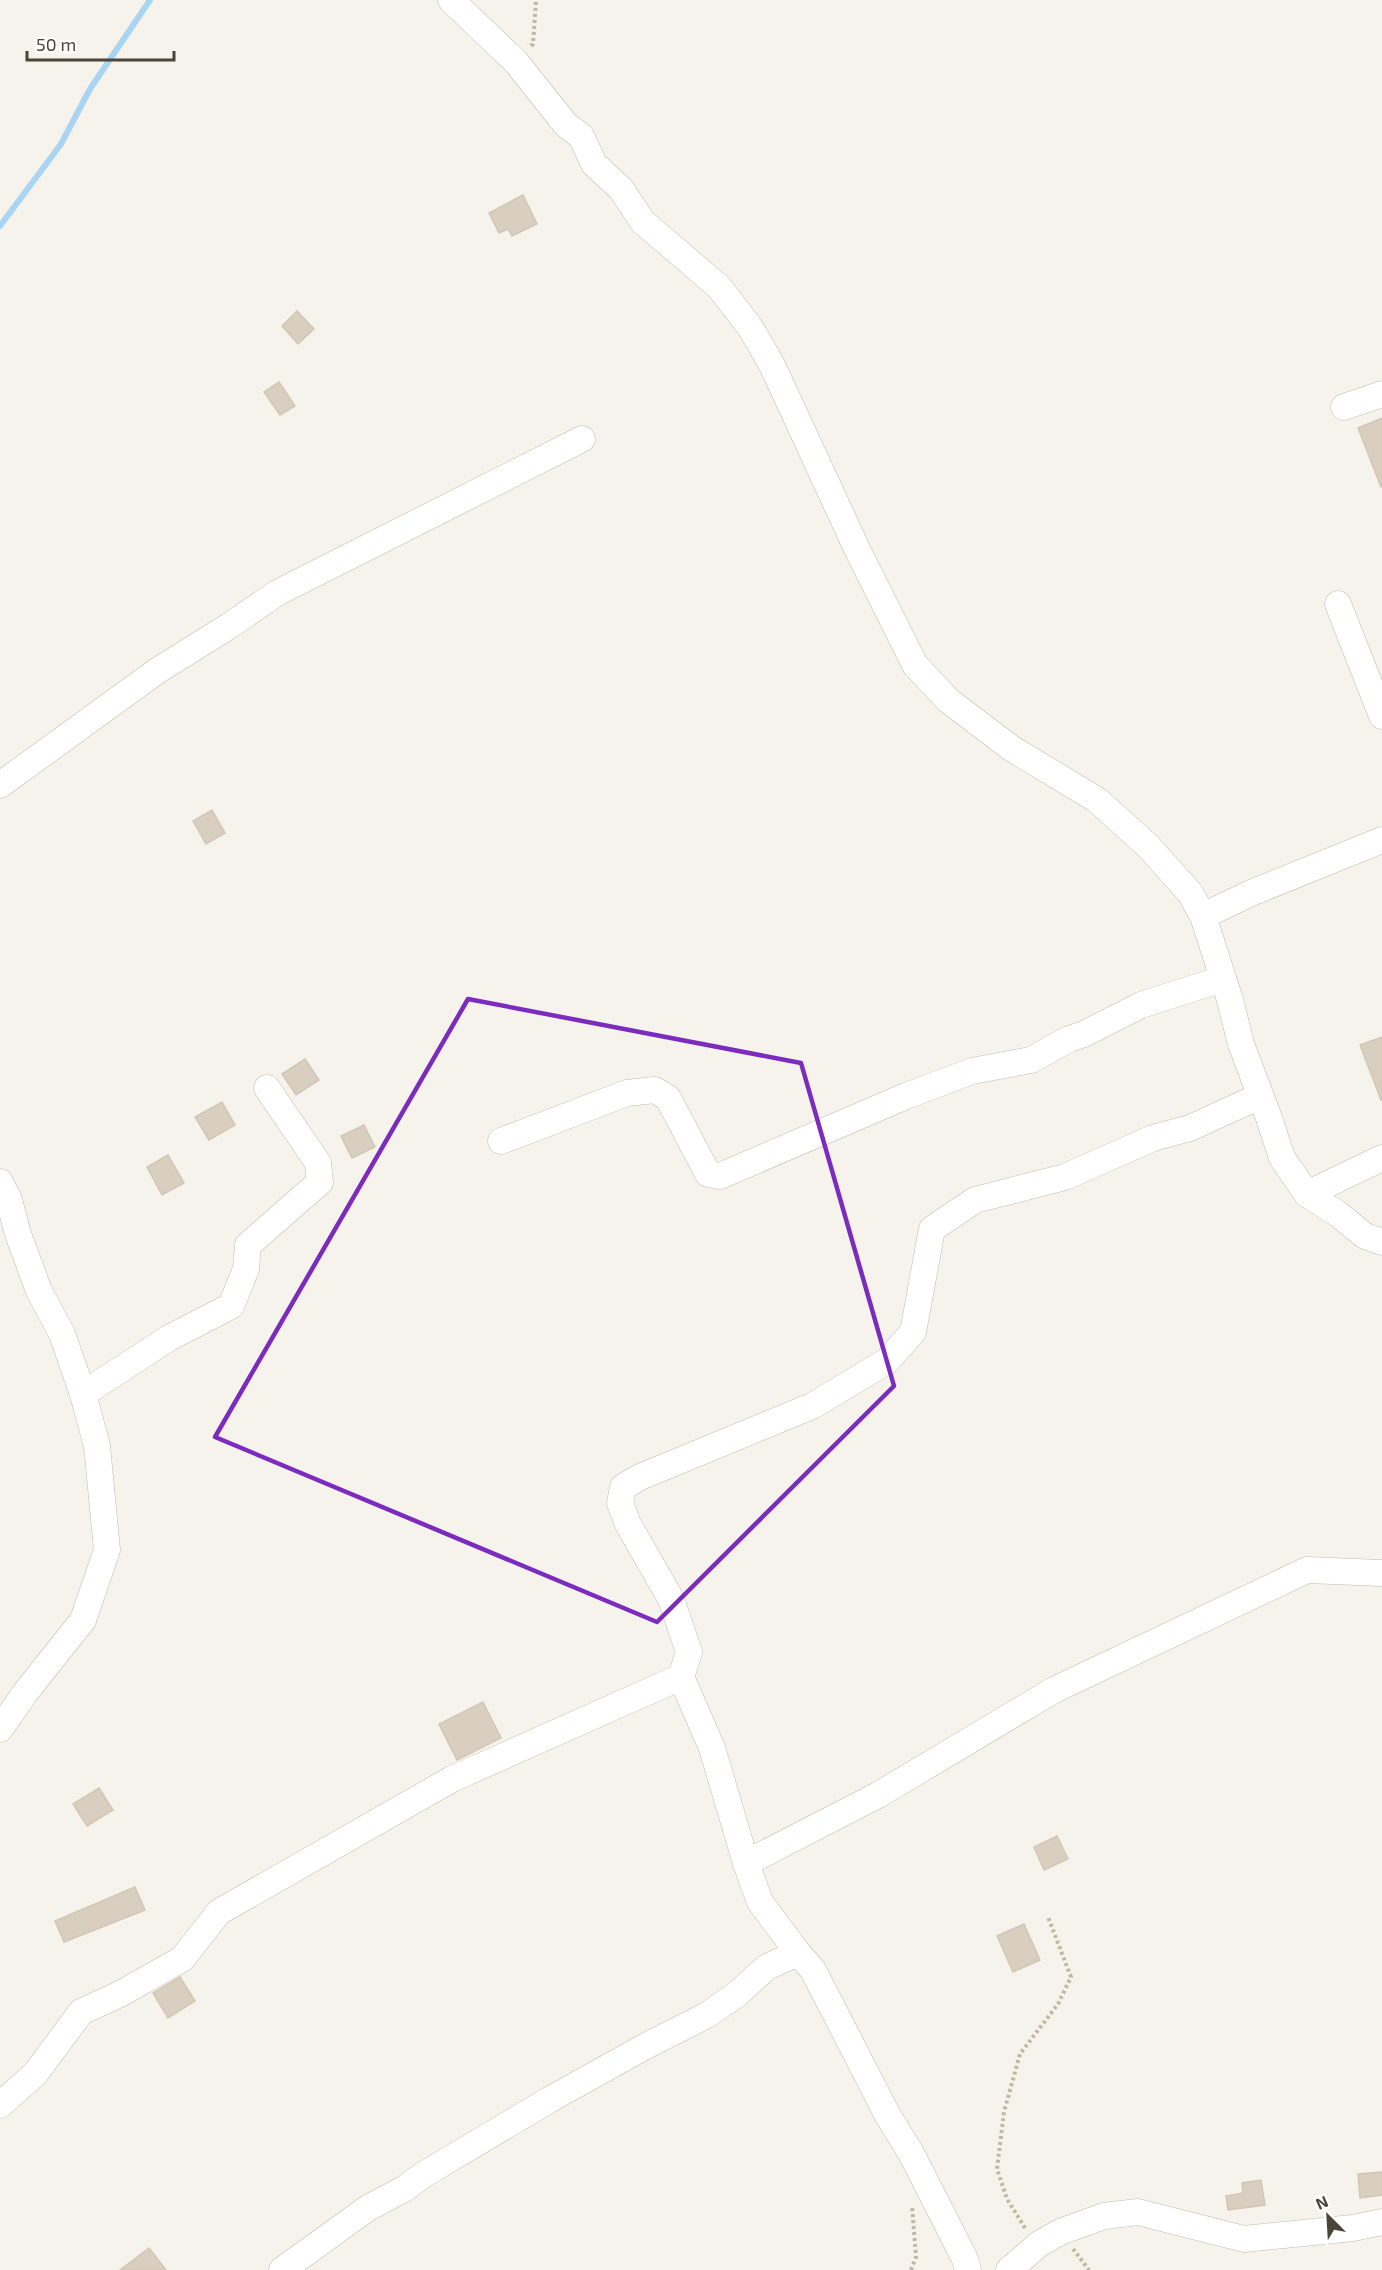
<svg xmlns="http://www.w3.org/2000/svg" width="1382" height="2270" viewBox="0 0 1382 2270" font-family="'Exo 2',sans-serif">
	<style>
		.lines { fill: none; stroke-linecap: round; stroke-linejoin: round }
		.stream { stroke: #a9d4f2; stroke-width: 6 }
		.building { fill: #d8cfc1; stroke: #d3c7b4; stroke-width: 1.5 }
		.minor-casing { stroke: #c2bbae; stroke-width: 27 }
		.path { stroke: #c4b79f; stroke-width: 4; stroke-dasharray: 3 3; stroke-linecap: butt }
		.minor { stroke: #fff; stroke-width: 26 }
		.marked { fill: none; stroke: #7b2cbf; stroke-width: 4.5; stroke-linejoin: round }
	</style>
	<rect width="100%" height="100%" fill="#f6f3ec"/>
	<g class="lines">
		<path class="stream" d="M0 226 61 144 90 89 150 0"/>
	</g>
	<g class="building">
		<path d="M523 195 537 224 512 236 508 229 499 233 489 213Z"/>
		<path d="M297 311 314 329 298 344 282 326Z"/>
		<path d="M279 382 295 406 280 415 264 392Z"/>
		<path d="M1382 418V486L1381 487 1358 428Z"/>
		<path d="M212 810 225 833 206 844 193 821Z"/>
		<path d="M1382 1037V1100H1381L1360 1045Z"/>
		<path d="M305 1059 319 1080 296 1095 282 1074Z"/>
		<path d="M222 1102 235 1125 209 1140 195 1117Z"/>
		<path d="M364 1125 375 1147 352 1158 341 1136Z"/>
		<path d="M168 1155 184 1183 162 1195 147 1167Z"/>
		<path d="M483 1702 501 1738 457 1760 439 1724Z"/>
		<path d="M99 1788 113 1810 87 1826 73 1804Z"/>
		<path d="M1057 1836 1068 1859 1044 1870 1034 1847Z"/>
		<path d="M135 1887 145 1910 64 1942 55 1921Z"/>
		<path d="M1024 1924 1040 1960 1013 1972 997 1936Z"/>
		<path d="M180 1977 195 2001 168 2018 153 1993Z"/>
		<path d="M1382 2172V2195L1360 2198 1358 2174Z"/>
		<path d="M1261 2180 1265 2205 1228 2210 1226 2196 1243 2193 1242 2183Z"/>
		<path d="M149 2248 166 2270H120Z"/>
	</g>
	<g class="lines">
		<g class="minor-casing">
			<g id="minor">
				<path d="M451 0 516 62 566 125 581 136 594 164 621 189 643 222 719 287 750 327 772 365 858 551 915 665 949 701 1011 748 1097 800 1148 846 1190 893 1203 916 1230 1000 1241 1044 1269 1118 1282 1158 1307 1194 1338 1214 1365 1236 1382 1242"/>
				<path d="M1344 407 1382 394"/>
				<path d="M1338 604 1382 716"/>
				<path d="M0 785 157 671 229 626 277 593 582 439"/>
				<path d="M1203 916 1251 893 1382 840"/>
				<path d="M501 1141 627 1093 655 1090 668 1098 708 1174 720 1176 906 1096 972 1071 1031 1060 1069 1039 1084 1034 1141 1005 1222 979"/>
				<path d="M0 1182 9 1200 18 1234 39 1291 62 1334 83 1394 97 1446 107 1550 83 1620 25 1693 0 1729"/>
				<path d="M1307 1194 1382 1158"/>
				<path d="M83 1394 169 1338 231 1306 246 1269 248 1245 320 1182 318 1163 267 1088"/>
				<path d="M746 1863 878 1795 1054 1690 1307 1570 1382 1573"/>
				<path d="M0 2105 35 2074 81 2012 120 1994 182 1959 219 1912 452 1779 681 1677"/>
				<path d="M282 2270 368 2208 404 2189 423 2175 549 2100 644 2047 707 2015 736 1995 767 1967 798 1953"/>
				<path d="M968 2270 965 2259 912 2155 887 2114 813 1970 798 1953 760 1902 746 1863 712 1748 681 1677 689 1652 671 1599 628 1524 620 1503 623 1487 640 1477 812 1406 887 1361 913 1332 932 1229 975 1200 1065 1177 1153 1138 1190 1128 1260 1096"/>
				<path d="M1009 2270 1039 2244 1060 2232 1104 2216 1138 2212 1244 2239 1353 2228 1382 2222"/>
			</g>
		</g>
		<g class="path">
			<path d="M531 46 533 44 536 0"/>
			<path d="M1025 2228 1007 2199 997 2169 1004 2112 1020 2054 1058 2004 1071 1977 1048 1917"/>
			<path d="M1073 2249 1089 2270"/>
			<path d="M911 2270 916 2257 912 2206"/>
		</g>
		<use href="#minor" class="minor"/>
	</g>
	<path class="marked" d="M468 999 801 1063 894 1386 657 1622 215 1437Z"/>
	<g transform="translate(1328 2216) rotate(336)" stroke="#ffffff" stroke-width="4.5" paint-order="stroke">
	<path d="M0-4.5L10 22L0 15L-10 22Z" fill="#4b4439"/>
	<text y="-9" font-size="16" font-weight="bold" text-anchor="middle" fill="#4b4439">N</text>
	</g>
	<path d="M27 51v9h147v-9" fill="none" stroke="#4b4439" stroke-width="3"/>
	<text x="36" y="51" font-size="18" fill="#4b4439" stroke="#ffffff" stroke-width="4.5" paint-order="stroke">50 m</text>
</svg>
